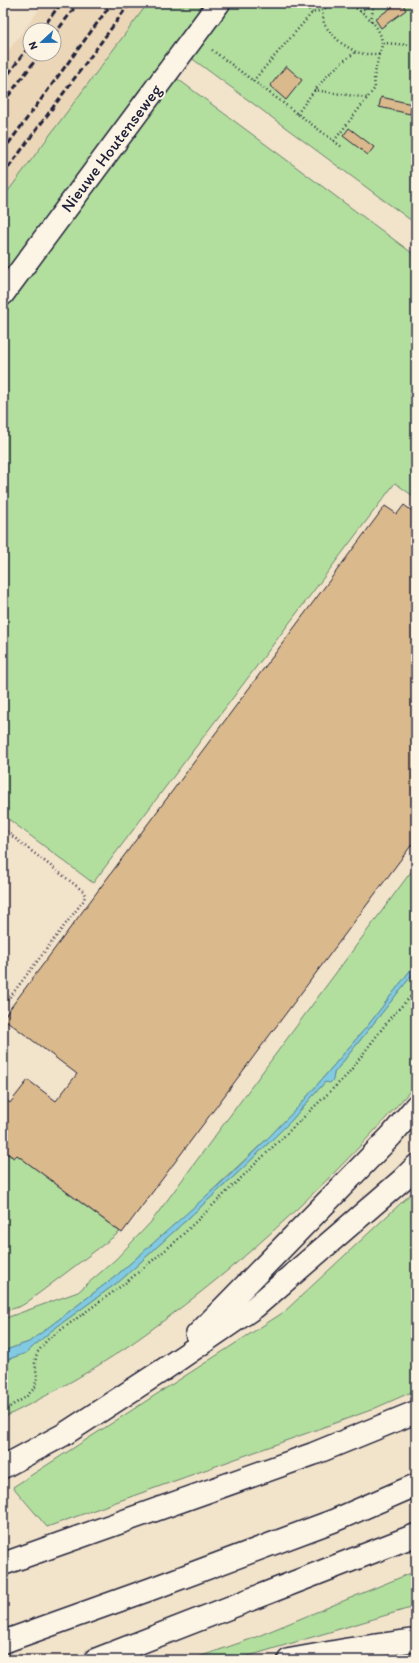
<svg xmlns="http://www.w3.org/2000/svg" width="419" height="1663" viewBox="0 0 419 1663" font-family="Itim,sans-serif">
	<style>
		.built { fill: #ebd6b8; fill-rule: evenodd }
		.green { fill: #b2df9e; stroke: #6a806c }
		.water { fill: #81cae1; stroke: #5b879f }
		.building { fill: #dab98d; stroke: #22223b }
		.lines { fill: none; stroke-linecap: round; stroke-linejoin: round }
		.street-casing { stroke: #22223b; stroke-width: 25 }
		.highway-casing { stroke: #22223b; stroke-width: 25 }
		.path { stroke: #22223b; stroke-width: 2.5; stroke-dasharray: 1 3; stroke-linecap: butt }
		.street { stroke: #fcf5e5; stroke-width: 22 }
		.highway { stroke: #fcf5e5; stroke-width: 22 }
		.rail { stroke: #22223b; stroke-width: 3; stroke-dasharray: 6 3; stroke-linecap: butt }
		.labels { text-anchor: middle; stroke-width: 4; stroke-linejoin: round; paint-order: stroke }
		.street-label { font-size: 17px; fill: #22223b; stroke: #fcf5e5 }
	</style>
	<rect width="100%" height="100%" fill="#f2e3cb"/>
	<filter id="ink" filterUnits="userSpaceOnUse"><feTurbulence type="fractalNoise" baseFrequency=".025" numOctaves="2"/><feDisplacementMap in="SourceGraphic" scale="8" xChannelSelector="R" yChannelSelector="G"/><feConvolveMatrix kernelMatrix="1 2 1 2 8 2 1 2 1" color-interpolation-filters="sRGB"/></filter>
	<g filter="url(#ink)">
		<path class="built" d="M44 3H148L3 198V58ZM30 30H54V54H30Z"/>
		<g class="green">
			<path d="M148 3H209L134 97 130 104 127 114 3 281V198Z"/>
			<path d="M229 3H416V224L190 57Z"/>
			<path d="M175 77 416 256V498L395 483 93 883 3 815V311Z"/>
			<path d="M416 865V963L369 1024 300 1105 269 1137 201 1201 116 1276 29 1342 3 1351V1319L78 1292 116 1259 151 1222Z"/>
			<path d="M416 970V1084C337 1176 247 1261 148 1332 103 1365 53 1393 3 1418V1361L26 1353 51 1331 121 1280 243 1168 290 1122 325 1082 333 1080 334 1073Z"/>
			<path d="M3 1152 14 1158 17 1155 120 1232 26 1303 21 1306 3 1312Z"/>
			<path d="M416 1189V1390L371 1410 47 1527 13 1487 284 1312Z"/>
			<path d="M416 1571V1608L407 1609 235 1660H190L251 1639Z"/>
		</g>
		<path class="water" d="M416 963V970L334 1073 333 1080 330 1083 325 1082 290 1122 243 1168 121 1280 51 1331 26 1353 3 1361V1351L29 1342 116 1276 230 1175 269 1137 300 1105 369 1024Z"/>
		<g class="building">
			<path d="M398 3H402L406 10 381 28 375 19Z"/>
			<path d="M286 66 302 80 286 100 270 86Z"/>
			<path d="M381 97 412 104 410 114 379 107Z"/>
			<path d="M349 128 374 147 368 155 343 136Z"/>
			<path d="M404 505 416 514V520L412 526 416 529V839L122 1233 17 1155 14 1158 3 1150V1097L10 1103 28 1080 56 1101 77 1074 3 1018 385 506 397 514Z"/>
		</g>
		<g class="lines">
			<g class="street-casing">
				<path id="street" d="M3 294 219 3"/>
			</g>
			<g class="highway-casing">
				<g id="highway">
					<path d="M197 1335 391 1136 416 1106"/>
					<path d="M3 1467 63 1435 163 1370 255 1307 402 1180 416 1166"/>
					<path d="M3 1564 313 1454 416 1412"/>
					<path d="M3 1642 151 1589 333 1521 416 1485"/>
					<path d="M95 1660 416 1535"/>
					<path d="M289 1660 345 1650 416 1640"/>
				</g>
			</g>
			<g class="path">
				<path d="M304 3 312 13"/>
				<path d="M333 4C339 4 344 3 349 5 367 12 390 35 379 54H364L356 52 341 43 329 31 324 24 322 10Z"/>
				<path d="M360 12 372 3"/>
				<path d="M371 21 374 3"/>
				<path d="M383 43 411 45"/>
				<path d="M212 50 342 147"/>
				<path d="M253 81 312 13 322 10"/>
				<path d="M314 90 368 98"/>
				<path d="M297 114C316 88 329 70 356 52"/>
				<path d="M334 141 375 88 374 78 379 54"/>
				<path d="M3 829 83 891 85 895 84 900 3 1006"/>
				<path d="M3 1411 26 1397 35 1387 37 1376 35 1363 37 1353 47 1340 124 1284 175 1242 347 1075 391 1017 416 991"/>
			</g>
			<use href="#street" class="street"/>
			<use href="#highway" class="highway"/>
			<g class="rail">
				<path d="M41 30 61 3"/>
				<path d="M54 35 78 3"/>
				<path d="M3 81 30 45"/>
				<path d="M3 103 40 54"/>
				<path d="M3 151 112 3"/>
				<path d="M3 175 130 3"/>
			</g>
		</g>
	</g>
	<g class="labels">
		<g class="street-label">
			<text transform="translate(111 148) rotate(-53)" y="6">Nieuwe Houtenseweg</text>
		</g>
	</g>
	<rect width="419" height="1663" fill="none" stroke="#fcf5e5" stroke-width="16"/>
	<rect x="8" y="8" width="403" height="1647" fill="none" stroke="#22223b" stroke-width="1.5" filter="url(#ink)"/>
	<g transform="translate(42 42) rotate(248)"><circle r="19" fill="#fcf5e5" stroke="#a5a1a1"/>
	<path d="M0-3L7 15L0 10L-7 15Z" fill="#1f6fb2"/>
	<text y="-6" font-size="11" font-weight="bold" text-anchor="middle" fill="#22223b">N</text>
	</g>
</svg>
